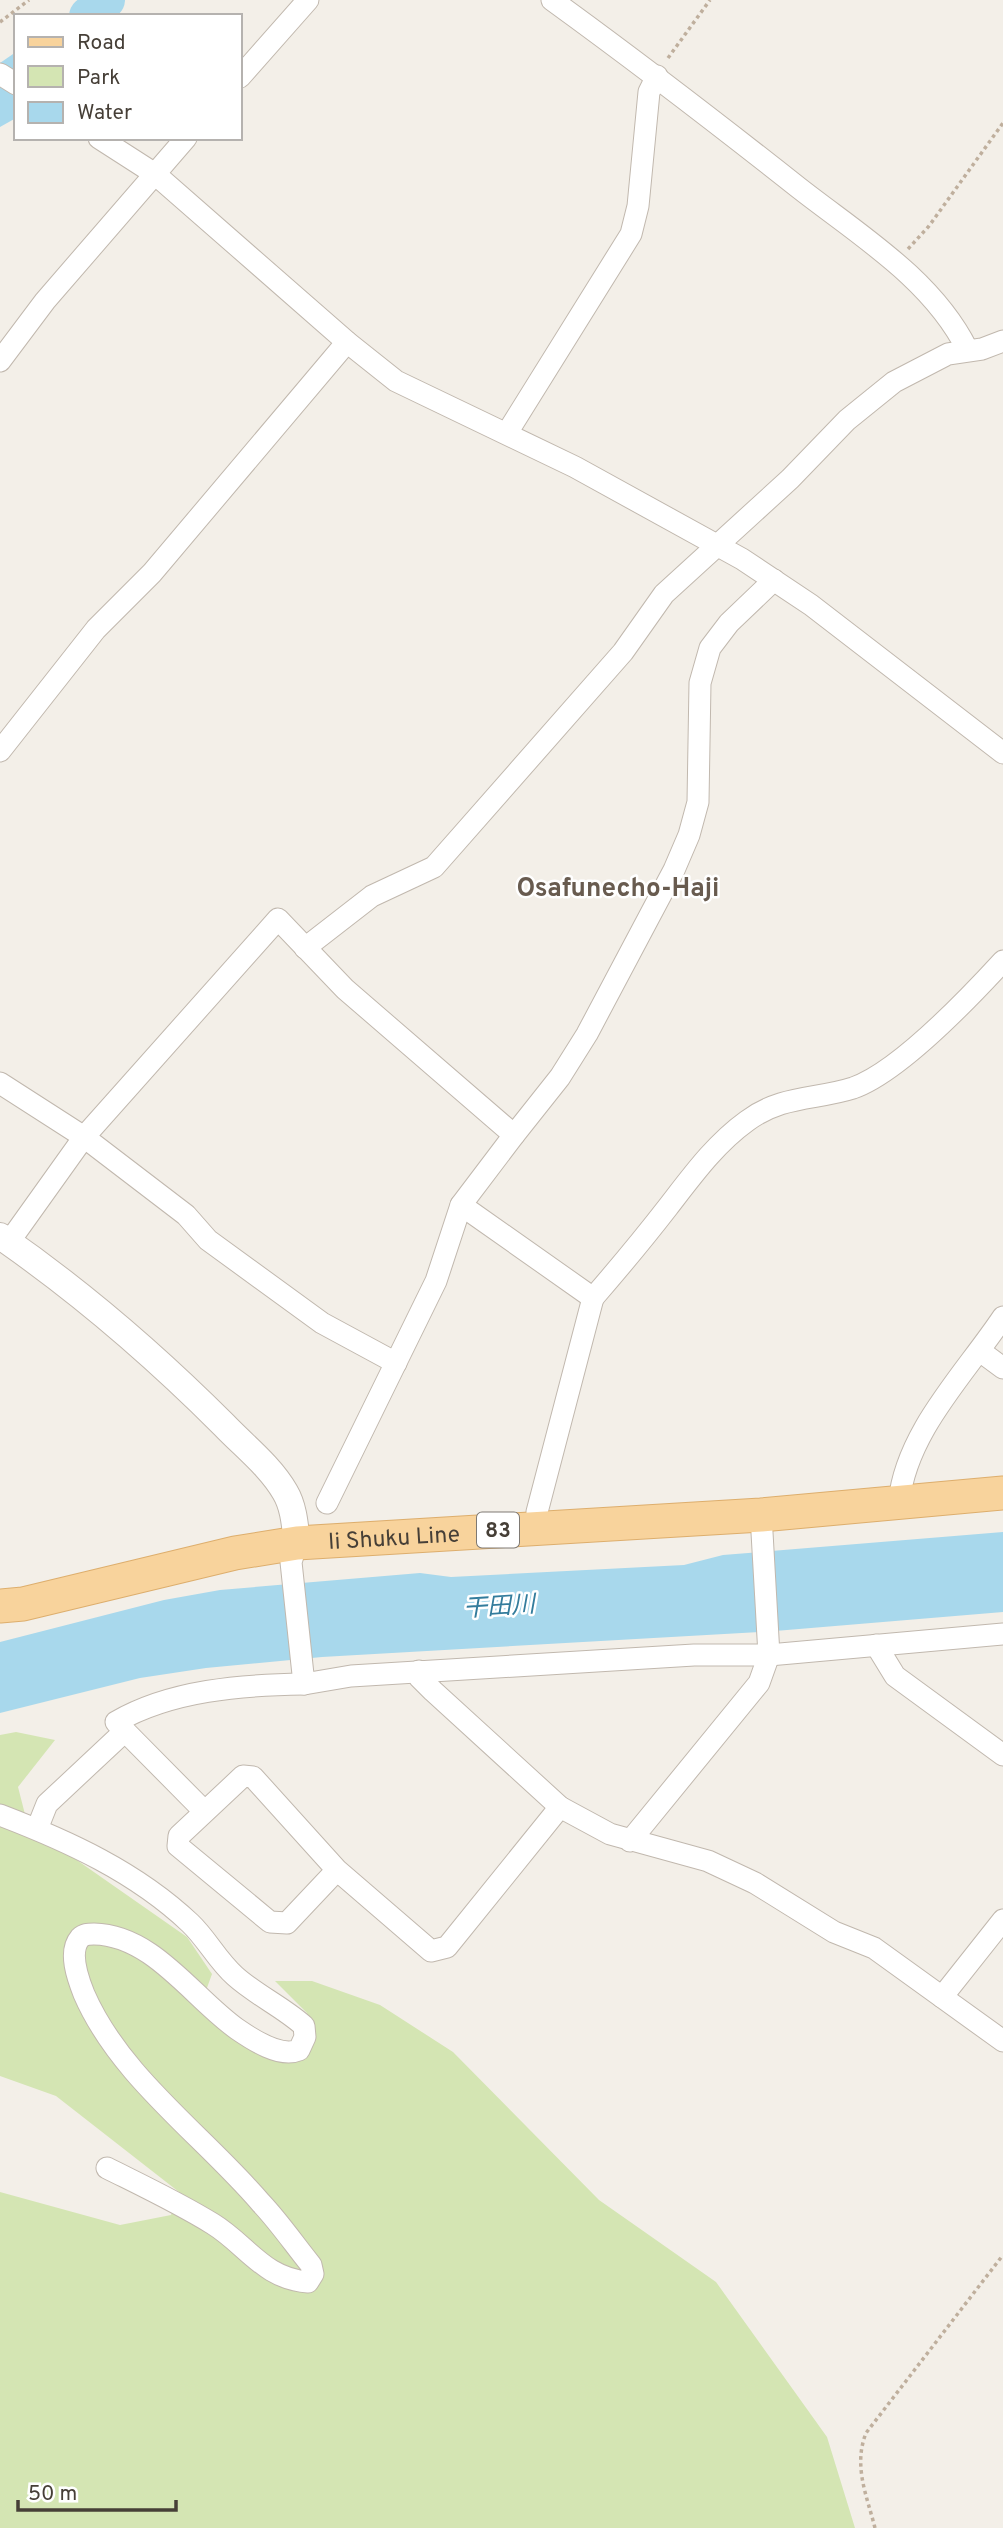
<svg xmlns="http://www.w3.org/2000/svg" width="1003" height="2528" viewBox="0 0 1003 2528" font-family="Overpass,'Noto Sans JP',sans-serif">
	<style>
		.green { fill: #d4e5b3 }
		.water { fill: #a8d8ec }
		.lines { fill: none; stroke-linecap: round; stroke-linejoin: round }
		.river { stroke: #a8d8ec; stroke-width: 38 }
		.minor-casing { stroke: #c1b8ae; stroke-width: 23 }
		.tertiary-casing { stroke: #c1b8ae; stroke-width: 28 }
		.primary-casing { stroke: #ddae6d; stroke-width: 35 }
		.path { stroke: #bfaf9d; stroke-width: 3.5; stroke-dasharray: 3.5 3.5; stroke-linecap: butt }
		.minor { stroke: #fff; stroke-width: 21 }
		.tertiary { stroke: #fff; stroke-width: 26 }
		.primary { stroke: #f8d39c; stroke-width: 33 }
		.labels { text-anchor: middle; stroke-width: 5; stroke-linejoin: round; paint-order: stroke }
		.shield { fill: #fff; stroke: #7e7973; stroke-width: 2 }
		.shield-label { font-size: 21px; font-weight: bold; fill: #463f37 }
		.street-label { font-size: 23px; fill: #463f37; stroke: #fff }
		.water-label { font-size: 24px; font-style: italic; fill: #337c9c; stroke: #fff }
		.quarter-label { font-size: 26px; font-weight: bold; fill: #685b4f; stroke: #fff }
	</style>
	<rect width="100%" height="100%" fill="#f3efe8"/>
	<path class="green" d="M16 1732 55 1740 18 1787 28 1826 187 1937 212 1974 200 2007 295 2060 311 2037 307 2013 275 1981H312L380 2005 453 2052 599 2200 716 2282 827 2437 855 2528H0V2192L120 2225 171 2215 179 2192 56 2096 0 2076V1735Z"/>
	<g class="water">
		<path d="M16 52V118L0 127V63Z"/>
		<path d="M1003 1532V1612L775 1631 322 1657 206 1668 140 1678 0 1713V1642L164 1600 220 1590 420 1573 451 1577 684 1565 723 1555Z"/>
	</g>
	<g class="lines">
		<path class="river" d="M88 16 106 0"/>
		<g class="minor-casing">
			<g id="minor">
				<path d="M552 0C636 61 718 124 799 188 859 235 932 279 967 349"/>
				<path d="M0 74 16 84"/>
				<path d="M240 77 308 0"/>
				<path d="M99 138 155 174 347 342 396 381 575 467 742 559 811 605 1003 753"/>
				<path d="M0 361 45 301 186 138"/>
				<path d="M507 433 631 234 638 206 649 92 657 76"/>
				<path d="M0 751 96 629 152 573 347 342"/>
				<path d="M305 948 372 896 434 867 623 652 664 594 790 479 847 420 894 382 948 354 982 349 1003 341"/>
				<path d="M0 1083 84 1137 186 1215 208 1240 322 1323 396 1363"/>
				<path d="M514 1135 560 1077 587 1034 674 870 689 835 698 802 700 683 710 648 729 623 774 580"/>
				<path d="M9 1242 84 1137 278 919 345 989 514 1135 461 1205"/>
				<path d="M593 1298C619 1268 644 1238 668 1207 692 1176 715 1144 747 1121 782 1095 815 1100 853 1088 899 1072 969 998 1003 961"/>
				<path d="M980 1351 1003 1368"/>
				<path d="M899 1502C906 1432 965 1374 1003 1317"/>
				<path d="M327 1503 436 1281 461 1205 593 1298 537 1512V1528"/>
				<path d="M297 1543 291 1562 304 1684 351 1676 694 1655H769L1003 1634"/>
				<path d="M876 1645 895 1676 1003 1755"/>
				<path d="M419 1671V1677L433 1691 560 1807 610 1834 708 1861 755 1883 834 1932 874 1948 1003 2041"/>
				<path d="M204 1811 116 1722C171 1690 242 1685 304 1684"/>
				<path d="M0 1815C68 1841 136 1872 190 1923 207 1939 217 1960 235 1976 256 1995 283 2007 304 2026L305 2037 299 2050C280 2058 253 2040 237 2029 193 1998 153 1935 94 1934 88 1934 84 1934 80 1938 68 1952 78 1979 84 1994 120 2077 203 2135 261 2203 279 2222 294 2244 311 2265L313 2274 308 2282C264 2279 247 2245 213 2224 179 2203 143 2186 107 2168"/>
				<path d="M37 1829 47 1804 125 1731"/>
				<path d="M630 1841 759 1683 769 1655 761 1515"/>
				<path d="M337 1870 287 1923 270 1922 178 1846 179 1836 243 1776 253 1777 337 1870 431 1951 447 1947 560 1807"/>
				<path d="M942 1997 1003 1920"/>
			</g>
		</g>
		<g class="tertiary-casing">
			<path id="tertiary" d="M0 1236C81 1292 154 1355 224 1425 244 1446 270 1466 285 1492 294 1507 295 1526 297 1543"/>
		</g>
		<g class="primary-casing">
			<g id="primary">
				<path id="s1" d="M0 1606 23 1604 235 1553 297 1543 761 1515 1003 1493"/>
			</g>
		</g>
		<g class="path">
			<path d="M0 22 29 0"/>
			<path d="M668 58 710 0"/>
			<path d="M908 249 929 226 1003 123"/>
			<path d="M875 2528C867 2496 853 2466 866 2433L1003 2255"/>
		</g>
		<use href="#minor" class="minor"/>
		<use href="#tertiary" class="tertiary"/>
		<use href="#primary" class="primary"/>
	</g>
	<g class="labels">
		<rect class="shield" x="477" y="1512.5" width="42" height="35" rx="5"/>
		<g class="shield-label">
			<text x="498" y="1537">83</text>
		</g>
		<g class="street-label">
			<text dy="8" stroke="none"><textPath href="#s1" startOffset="401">Ii Shuku Line</textPath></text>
		</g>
		<g class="water-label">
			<text transform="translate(499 1606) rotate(-4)" y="8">干田川</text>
		</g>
		<g class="quarter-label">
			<text x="618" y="896">Osafunecho-Haji</text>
		</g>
	</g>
	<rect x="14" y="14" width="228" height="126" fill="#ffffff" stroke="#b5b2af" stroke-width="2"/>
	<rect x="28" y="37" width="35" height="10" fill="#f8d39c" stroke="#b5b2af" stroke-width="2"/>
	<text x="77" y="49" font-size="21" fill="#463f37">Road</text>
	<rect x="28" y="66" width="35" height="21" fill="#d4e5b3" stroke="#b5b2af" stroke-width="2"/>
	<text x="77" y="84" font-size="21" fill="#463f37">Park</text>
	<rect x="28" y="102" width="35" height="21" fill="#a8d8ec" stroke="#b5b2af" stroke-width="2"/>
	<text x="77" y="119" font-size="21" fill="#463f37">Water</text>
	<path d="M18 2500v10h158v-10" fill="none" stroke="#463f37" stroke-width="3.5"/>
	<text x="28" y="2500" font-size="21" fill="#463f37" stroke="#ffffff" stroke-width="5" paint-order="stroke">50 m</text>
</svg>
